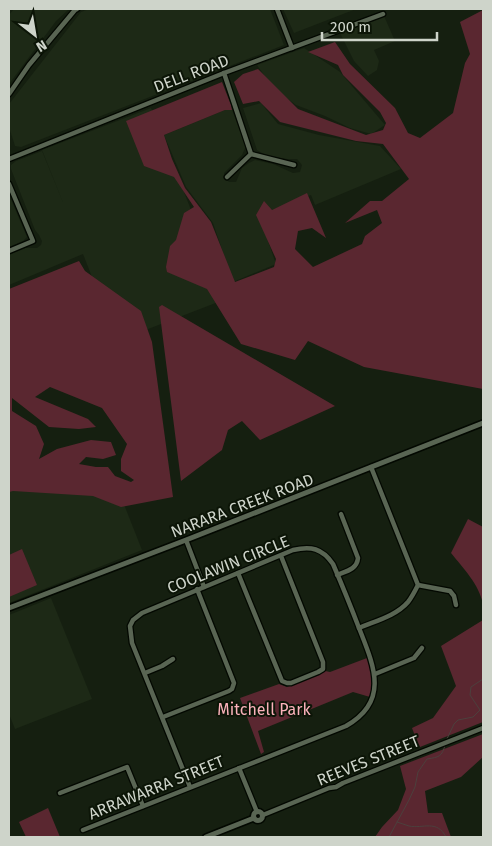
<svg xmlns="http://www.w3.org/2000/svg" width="492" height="846" viewBox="0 0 492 846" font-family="'Fira Sans',sans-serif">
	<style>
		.built { fill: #1d2916 }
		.green { fill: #5a2730; fill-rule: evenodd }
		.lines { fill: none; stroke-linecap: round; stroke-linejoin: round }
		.stream { stroke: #4c403d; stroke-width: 1 }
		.minor-casing { stroke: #030801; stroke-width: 7 }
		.tertiary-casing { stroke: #030801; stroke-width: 8 }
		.minor { stroke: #596553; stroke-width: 4.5 }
		.tertiary { stroke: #596553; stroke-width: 5 }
		.labels { text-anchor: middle; stroke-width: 4; stroke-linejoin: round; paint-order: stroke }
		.street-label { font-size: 16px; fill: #ced4ca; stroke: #0c1507 }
		.park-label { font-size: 16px; fill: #fbb2bb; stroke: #0c1507 }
	</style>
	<rect width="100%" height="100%" fill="#151f10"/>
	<g class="built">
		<path d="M14 9H69L56 21 9 84V15Z"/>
		<path d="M89 9H270L284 45 21 147 15 146 9 127V104L81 12Z"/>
		<path d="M283 9H356L294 33Z"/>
		<path d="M384 16 395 41 374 50 379 61 377 70 368 76 354 61 340 33Z"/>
		<path d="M304 48 340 72 385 125 371 134 350 128 325 116 296 105 273 88 257 65Z"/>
		<path d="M261 103 278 124 319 135 380 146 401 169 315 205 311 195 259 215 276 264 233 282 213 223 186 187 164 135 225 110H232L246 146 242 155 224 173 225 178 229 182H236L242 168 249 163 255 160 273 164 293 173 300 172 302 165 297 159H287L267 156 257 150 243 108Z"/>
		<path d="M151 108 226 299 117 341 83 254 9 285V255L25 248H37L41 245 42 241 39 235 35 230 11 169V165L16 161 42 151 64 205 42 150Z"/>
		<path d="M9 195 27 237 23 241 9 247Z"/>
		<path d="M110 469 142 550 9 603V489Z"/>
		<path d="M51 598 92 699 15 729 9 714V615Z"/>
	</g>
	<g class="green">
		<path d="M483 10V389L364 367 308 341 295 360 241 344 207 289 167 272 166 267 170 246 176 240 184 213 194 207 174 177 144 166 126 121 222 82 231 105 232 110H225L164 135 172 159 185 188 211 222 235 282 274 267 276 259 256 215 264 201 272 210 307 193 326 238 312 228 298 231 295 249 313 267 362 244 365 236 382 223 377 210 345 223 370 201H382L409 179 383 144 356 141 280 122 259 101 243 104 234 82 243 74 258 69 298 109 366 135 383 130 386 123 380 112 343 75 338 65 308 52 335 42 350 64 395 108 408 133 420 138 453 113 465 63 470 54 460 22Z"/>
		<path d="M79 261 85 271 141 311 152 342 173 497 121 507 93 496 13 491 9 492V289ZM50 387 102 408 127 444 121 459V471L134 480 131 482 115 476 108 467H96L79 464 86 457 103 459 116 455 111 442 91 440 57 449 39 459 44 444 36 426 12 411V398L49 427 79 429 96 427 88 419 35 397Z"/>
		<path d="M162 305 335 406 260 440 242 421 228 430 222 450 181 481 159 307Z"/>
		<path d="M468 519 483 527V604C479 584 463 568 451 553Z"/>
		<path d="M22 549 37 585 9 597V555Z"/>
		<path d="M483 620V722L420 747 418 744 412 728 433 718 456 686 441 646Z"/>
		<path d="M367 658 371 672 373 688 370 697 353 692 258 731 264 752 261 754 240 698 279 684 287 687 319 675 325 671 330 672Z"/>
		<path d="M483 734V757L461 777 425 791 428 813H442L451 837H375L382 827 398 810 406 789 400 766Z"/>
		<path d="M48 808 60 837H26L19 822Z"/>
	</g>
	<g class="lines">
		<g class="stream">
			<path d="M446 741 454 724 458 720 473 717 480 710 470 695 471 687 483 679"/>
			<path d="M397 822C401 823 405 825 409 826 423 829 437 819 446 837"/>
			<path d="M389 837 409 800 415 787 418 772 427 759C439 757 442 757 445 745"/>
		</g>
		<g class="minor-casing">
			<g id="minor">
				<path d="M277 9 292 48"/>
				<path d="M224 73 251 154 294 165"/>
				<path d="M9 94 29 65 75 10 77 9"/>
				<path d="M9 159 224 73 383 14"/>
				<path d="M227 177 251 154"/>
				<path d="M9 184 33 241 9 251"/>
				<path d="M186 540 204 587"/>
				<path d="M238 573 282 681 287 683H291L318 672 323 669V662L281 556"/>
				<path d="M337 575C347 571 357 569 358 558L341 514"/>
				<path d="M418 585 450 591 454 596 456 605"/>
				<path d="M359 628C375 621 396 616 408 602 412 597 415 591 418 585L371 467"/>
				<path d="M145 673 162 666 173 659"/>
				<path d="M375 674 414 658 422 648"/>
				<path d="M163 717 229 691 232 689 234 683 197 589"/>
				<path d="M239 768 257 812"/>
				<path d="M60 793 127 767 143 806"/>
				<path d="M263 815 329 788 336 787 343 783 483 728"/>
				<path d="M83 830 346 726C390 701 374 666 359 628 351 607 342 585 333 564 322 548 311 546 293 550L202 588 142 613 133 620 130 626 132 643 190 787"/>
			</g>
		</g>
		<g class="tertiary-casing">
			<g id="tertiary">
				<path d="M9 608 186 540 483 423"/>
				<circle cx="258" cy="816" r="4.5"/>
				<path d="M206 837 254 818"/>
			</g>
		</g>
		<use href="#minor" class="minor"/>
		<use href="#tertiary" class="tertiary"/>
	</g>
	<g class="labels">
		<g class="street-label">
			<text transform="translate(191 73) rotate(-21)" y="6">DELL ROAD</text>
			<text transform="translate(242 505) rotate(-21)" y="6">NARARA CREEK ROAD</text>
			<text transform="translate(228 564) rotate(-22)" y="6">COOLAWIN CIRCLE</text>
			<text transform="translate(368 760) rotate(-22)" y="6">REEVES STREET</text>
			<text transform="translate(156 787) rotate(-22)" y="6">ARRAWARRA STREET</text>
		</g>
		<g class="park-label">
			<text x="264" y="715">Mitchell Park</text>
		</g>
	</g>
	<rect width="492" height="846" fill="none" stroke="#ced4ca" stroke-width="20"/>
	<g transform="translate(35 35) rotate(149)" stroke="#0c1507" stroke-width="4" paint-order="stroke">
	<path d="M0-4L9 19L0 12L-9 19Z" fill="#ced4ca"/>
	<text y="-8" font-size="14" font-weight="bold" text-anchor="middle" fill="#ced4ca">N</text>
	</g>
	<path d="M322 32v8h115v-8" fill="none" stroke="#ced4ca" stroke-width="2.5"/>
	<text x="330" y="32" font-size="15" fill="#ced4ca" stroke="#0c1507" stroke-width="4" paint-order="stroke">200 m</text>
</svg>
